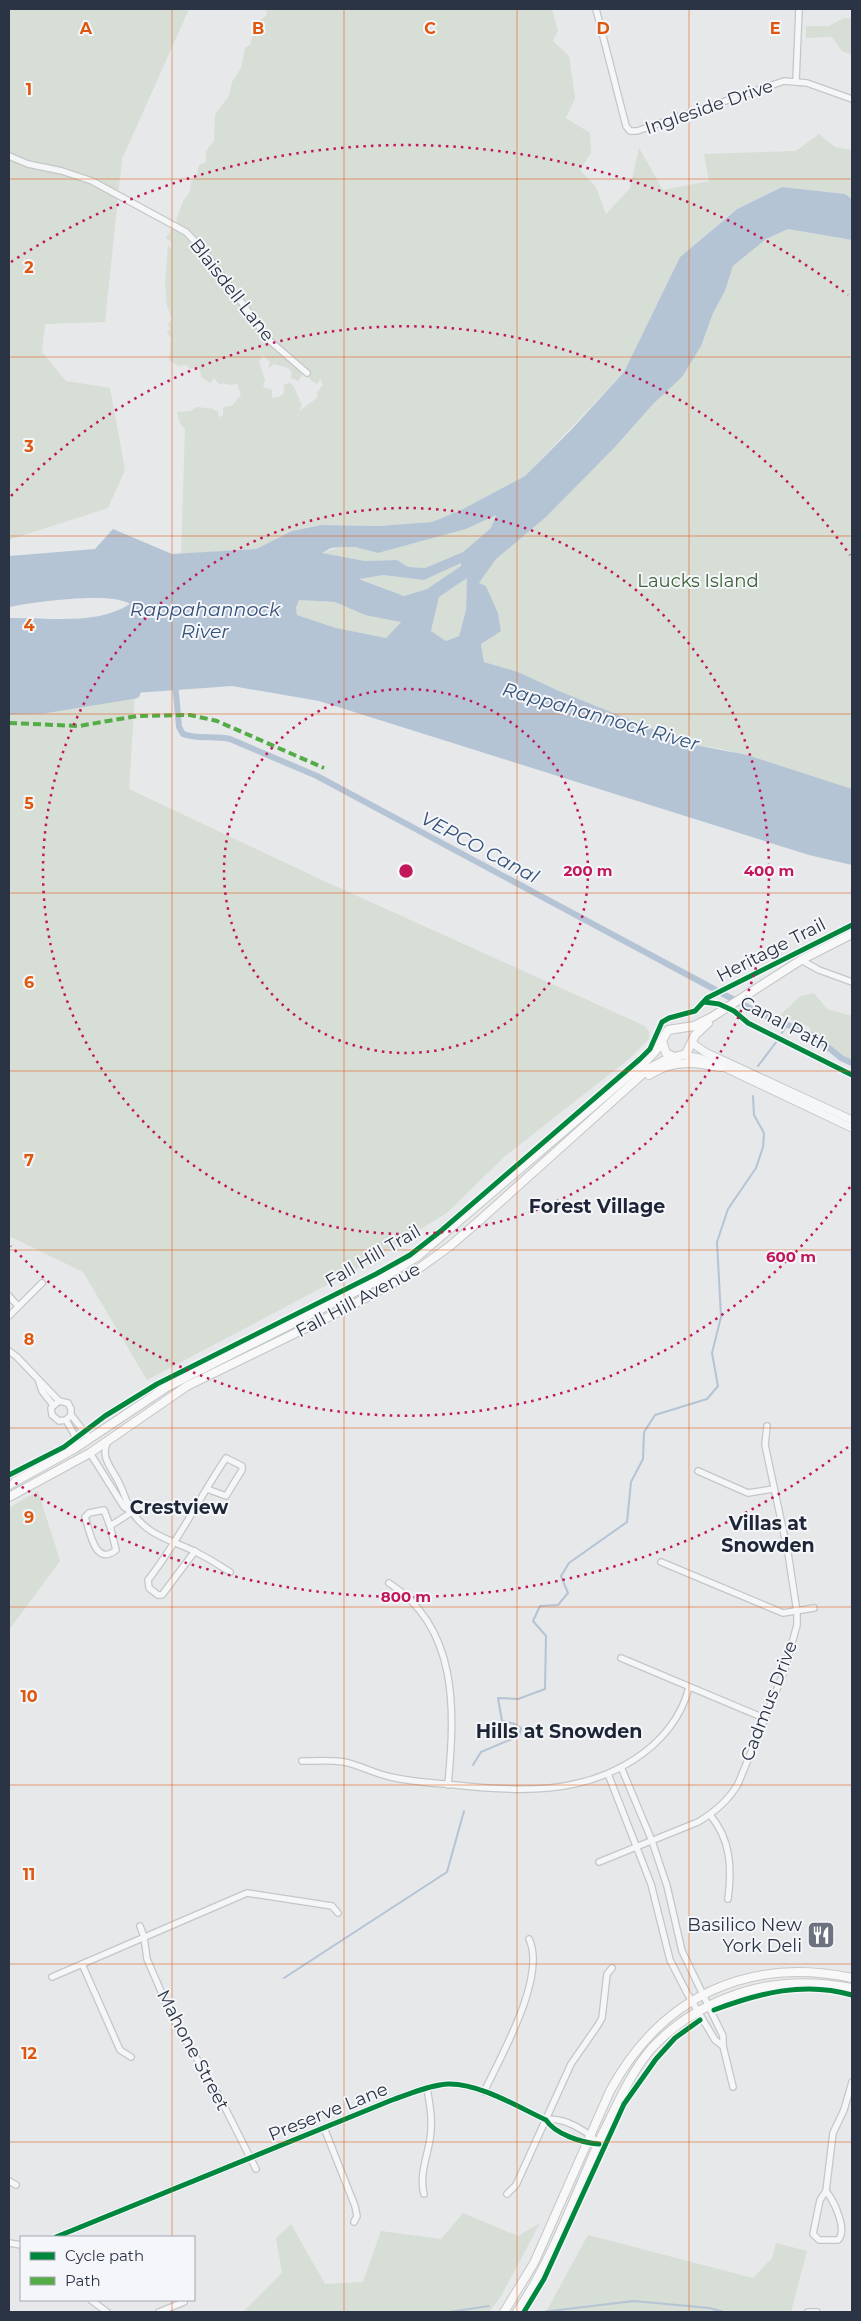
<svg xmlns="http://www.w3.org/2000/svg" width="861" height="2321" viewBox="0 0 861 2321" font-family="Montserrat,sans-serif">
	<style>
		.green { fill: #d6ded6 }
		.water { fill: #b4c4d5; fill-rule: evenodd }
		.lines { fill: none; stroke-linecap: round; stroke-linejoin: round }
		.stream { stroke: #b4c4d5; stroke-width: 2 }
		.canal { stroke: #b4c4d5; stroke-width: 6 }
		.river { stroke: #b4c4d5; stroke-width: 11 }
		.minor-casing { stroke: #c4c6c8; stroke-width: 8 }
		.tertiary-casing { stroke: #c4c6c8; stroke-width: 9 }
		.secondary-casing { stroke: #c4c6c8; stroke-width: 10 }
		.minor { stroke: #f5f6f7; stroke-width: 5.5 }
		.tertiary { stroke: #f5f6f7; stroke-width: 7 }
		.secondary { stroke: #f8f8f8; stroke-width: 8 }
		.quiet { stroke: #54ac47; stroke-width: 4; stroke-dasharray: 8 4; stroke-linecap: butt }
		.cycleway-casing { stroke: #f4f6f9; stroke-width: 8 }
		.cycleway { stroke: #00873e; stroke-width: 5 }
		.grid { fill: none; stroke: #df570f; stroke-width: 1; stroke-opacity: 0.55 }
		.ring { fill: none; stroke: #c2185b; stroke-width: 2.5; stroke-dasharray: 2.5 5 }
		.labels { text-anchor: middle; stroke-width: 4; stroke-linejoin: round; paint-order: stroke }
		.street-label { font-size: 18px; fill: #2b3445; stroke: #f4f6f9 }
		.park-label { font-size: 18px; fill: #3f6138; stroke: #f4f6f9 }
		.poi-label { font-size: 18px; fill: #2b3445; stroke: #f4f6f9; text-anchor: end }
		.water-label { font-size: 19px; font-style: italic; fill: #34527a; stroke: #f4f6f9 }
		.neighbourhood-label { font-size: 19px; font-weight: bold; fill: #1d2536; stroke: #f4f6f9 }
		.grid-label { font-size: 16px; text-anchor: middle; font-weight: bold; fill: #df570f; stroke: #f4f6f9; stroke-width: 4; stroke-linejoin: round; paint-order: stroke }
		.centre { fill: #c2185b; stroke: #f4f6f9; stroke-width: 2.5 }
		.ring-label { font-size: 15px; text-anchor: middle; font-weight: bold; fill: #c2185b; stroke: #f4f6f9; stroke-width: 4; stroke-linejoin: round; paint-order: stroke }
	</style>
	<rect width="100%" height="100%" fill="#e6e8ea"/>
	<g class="green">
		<path d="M9 9H189L122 159 105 322 45 324 42 352 66 381 110 388 125 470 108 508 9 540Z"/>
		<path d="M266 9H552L558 31 553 41 569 56 575 98 566 118 590 133 591 153 580 170 596 187 606 214 630 188 639 148 663 190 709 181 704 154 796 151 819 134 835 147 852 150V199L845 194 782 187 736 209 680 257 624 372 525 476 459 511 432 522 379 526 321 525 292 531 256 549 181 554 185 430 179 421 177 412 190 411 197 407 214 409 215 411H218L219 417 223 416V407L232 406 241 395 237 384 228 385 224 383 220 385 214 378 210 383 201 377 200 369 196 367 190 369 187 365 179 366 169 360 171 339 167 332 170 329 168 323 172 320 167 305 165 284 168 245 171 249V242L166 238 172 228 177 231 179 230 194 240 267 339 304 372 298 381 291 378 292 372 288 368 274 364 268 368 270 362 263 355 259 362 265 380 263 387 272 390V398L279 397 284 393V385L290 383 293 385 302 405 299 411 317 398 318 391 323 385 320 379 317 384 309 379 308 373 270 339 200 242 176 221 183 201 190 192 191 182 196 178 199 165 206 162V151L214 141 215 114 229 96 232 82 241 68 245 48 251 44C252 32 256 21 267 15Z"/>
		<path d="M844 18 852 19V55L842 51 832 37 806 38V26H829Z"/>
		<path d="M788 229 852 240V789L722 749 690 744 559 691 518 672 484 662 481 644 501 630 498 613 486 586 479 583 496 559 546 517 615 447 654 403 713 313 725 291 733 266 766 239Z"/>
		<path d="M496 514 491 528 463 552 425 568 408 567 397 560 365 561 321 553 341 547H355L378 553 466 529Z"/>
		<path d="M461 562V566L427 589 404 596 358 578 383 575 424 580Z"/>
		<path d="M467 577 466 610 459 636 446 641 431 631 439 597Z"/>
		<path d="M299 600 335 602 365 615 401 621 386 638 336 628 297 615 296 608Z"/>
		<path d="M135 693 129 789 324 881 645 1026 649 1032V1039L629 1059 504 1157 448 1212 357 1269 147 1380 83 1272 9 1236V709L43 708Z"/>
		<path d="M814 993 827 1009 852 1016V1066L815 1044 810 1027 780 1015 801 996Z"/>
		<path d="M38 1491 60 1561 9 1630V1508Z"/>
		<path d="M463 2213 518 2236 540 2223 500 2298 489 2312H243L282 2273 276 2238 291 2224 325 2284 363 2282 381 2231 441 2239Z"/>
		<path d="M588 2235 753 2278 772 2258 776 2243 807 2251 791 2312H546Z"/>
	</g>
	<path class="water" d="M782 187 845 194 852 199V240L788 229 766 239 733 266 725 291 713 313 701 346 682 377 654 403 615 447 546 517 496 559 479 583 486 586 498 613 501 631 481 644 484 662 518 672 559 691 690 744 747 755 852 789V865L809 855 319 701 232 686 135 693 43 708 9 709V618C48 617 96 626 130 604 112 591 32 602 9 607V556L95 549 113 529 172 554 256 549 292 531 321 525 379 526 432 522 459 511 525 476 571 430 624 372 680 257 737 209ZM496 515 491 528 463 552 425 568 408 567 397 560 365 561 322 553 331 548 341 547H355L378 553 466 529ZM461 563V566L427 589 404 596 359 579 383 575 424 580ZM467 578 466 610 459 636 446 641 431 631 439 597ZM299 600 335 602 365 615 401 622 386 638 336 628 297 615 296 608Z"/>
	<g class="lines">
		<g class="stream">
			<path d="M782 1033 787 1025"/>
			<path d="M758 1066 777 1041"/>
			<path d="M473 1765 481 1752 519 1736 521 1728 515 1724 502 1721 498 1698 518 1699 545 1689 546 1636 533 1621 540 1606 558 1605 568 1593 561 1576 569 1563 627 1522 631 1482 643 1459 644 1432 655 1415 707 1399 718 1386 712 1353 721 1317 717 1242 728 1209 756 1168 763 1147 764 1133 754 1115 753 1096"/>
			<path d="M284 1978 447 1872 464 1811"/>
			<path d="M449 2312 489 2306"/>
			<path d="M542 2312 634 2301 709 2308 724 2312"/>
		</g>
		<path class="canal" d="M175 682 179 727 183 734C198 740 214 735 230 739L317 776 755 1011 816 1037 841 1058 852 1063"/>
		<path class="river" d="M9 709 43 708 135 693"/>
		<g class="minor-casing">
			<g id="minor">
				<path d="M596 9 626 126 630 131H637L784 81 807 83 852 99"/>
				<path d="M796 81 799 9"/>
				<path d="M9 156 28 164 62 171 92 181 186 232 204 251 269 340 307 373"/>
				<path d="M801 960 819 970 852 982"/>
				<path d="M9 1296 18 1306"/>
				<path d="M9 1316 42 1283"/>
				<path d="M9 1351 17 1357 59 1401"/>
				<path d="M39 1382 42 1391 53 1405"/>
				<path d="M71 1415 66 1420 59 1421 52 1415 51 1408 59 1401 68 1403 71 1409V1415L90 1439"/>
				<path d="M66 1420 74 1434V1449"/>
				<path d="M108 1441C100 1456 110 1466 117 1479 123 1489 126 1503 133 1513 147 1535 171 1540 194 1551 206 1557 218 1564 230 1572"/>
				<path d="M90 1453 124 1507 132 1512"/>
				<path d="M698 1471 748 1493 773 1489"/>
				<path d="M110 1526 104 1510 89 1513 85 1517C90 1532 95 1567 116 1550L110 1526 132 1512"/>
				<path d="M195 1551 162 1595H158L149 1588 148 1580C178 1542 199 1498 226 1458L242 1466V1470L226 1496 207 1489"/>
				<path d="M661 1562 783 1613 814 1608"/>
				<path d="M389 1583C459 1628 455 1711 448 1785"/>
				<path d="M621 1658 764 1718"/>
				<path d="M302 1761C316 1761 331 1760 344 1762 360 1765 375 1774 391 1777 412 1782 434 1783 455 1785 518 1792 580 1795 635 1759 661 1742 682 1717 689 1687"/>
				<path d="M621 1767 652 1841 667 1886 682 1951 723 2036V2046L733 2087"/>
				<path d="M608 1774 651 1884 670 1960 687 1993 715 2040 723 2046"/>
				<path d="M710 1815C731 1839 732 1869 728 1899"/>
				<path d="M599 1862 698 1822C715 1812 728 1801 738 1784L784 1672 797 1625V1612L788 1553 765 1445 767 1426"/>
				<path d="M140 1926 144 1937 147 1959 173 2019 219 2096 256 2169"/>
				<path d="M82 1964 120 2050 131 2057"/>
				<path d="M52 1977 247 1893 332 1906 338 1913"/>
				<path d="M484 2092C501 2056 547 1976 529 1939"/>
				<path d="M546 2120C562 2116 588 2131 599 2144"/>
				<path d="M324 2128 355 2206 357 2216 354 2222"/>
				<path d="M9 2181 16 2185"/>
				<path d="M826 2191C834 2201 848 2230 838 2240H819L813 2234 820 2200Z"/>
				<path d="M826 2191 833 2133 844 2110 852 2082"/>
				<path d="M424 2194C419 2175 427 2158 430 2139 433 2121 430 2105 427 2088"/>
				<path d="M507 2194 516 2185 571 2064 598 2025 602 2018 607 1974 612 1968"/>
				<path d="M56 2237 392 2100C410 2094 429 2085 448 2084 479 2083 518 2107 546 2120 555 2134 582 2143 599 2144"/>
				<path d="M9 2243 21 2245"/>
				<path d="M91 2300 107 2312"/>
				<path d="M159 2312 184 2302"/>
				<path d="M808 2312H817"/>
			</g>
		</g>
		<g class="tertiary-casing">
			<g id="tertiary">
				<path d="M692 1043 705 1052 852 1120"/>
				<path d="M684 1055 700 1058 717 1064 852 1128"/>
			</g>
		</g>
		<g class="secondary-casing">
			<g id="secondary">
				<path d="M662 1041 666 1053 674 1057"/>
				<path d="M649 1075C665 1064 683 1061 702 1064 709 1065 715 1067 722 1067"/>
				<path d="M9 1485 74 1449 167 1387 386 1276 418 1256 647 1060 658 1048 668 1030 694 1026 712 1017 801 960 852 934"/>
				<path d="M9 1497 90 1453 187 1386 349 1307 418 1269 450 1246 480 1220 648 1069 667 1059 686 1054 695 1035 708 1023"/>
				<path d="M504 2312 534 2263 610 2091C661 1997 747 1956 852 1978"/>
				<path d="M517 2312C553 2259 577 2190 604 2131 618 2103 630 2074 651 2049 672 2026 700 2008 729 1997 769 1981 810 1980 852 1988"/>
			</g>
		</g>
		<use href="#minor" class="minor"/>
		<use href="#tertiary" class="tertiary"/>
		<use href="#secondary" class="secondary"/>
		<path class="quiet" d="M9 723 79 726 137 716 190 715 217 721 324 768"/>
		<g class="cycleway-casing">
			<g id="cycleway">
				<path d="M704 1002 719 1004 734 1011 748 1023 852 1075"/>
				<path d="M9 1475 64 1447 105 1416 157 1384 376 1274 410 1255 442 1230 640 1059 650 1049 662 1022 669 1018 695 1011 707 998 852 925"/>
				<path d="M714 2010C759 1993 805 1981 852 1995"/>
				<path d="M56 2237 392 2100C410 2094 429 2085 448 2084 479 2083 518 2107 546 2120 555 2134 582 2143 599 2144"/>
				<path d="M524 2312 544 2279 624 2104 656 2059 675 2038 700 2020"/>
			</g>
		</g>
		<use href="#cycleway" class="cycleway"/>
	</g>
	<path class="grid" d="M172 9V2237M344 9V2312M517 9V2312M689 9V2312M9 179H852M9 357H852M9 536H852M9 714H852M9 893H852M9 1071H852M9 1250H852M9 1428H852M9 1607H852M9 1785H852M9 1964H852M9 2142H852M172 2300V2312"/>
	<g class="ring">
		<circle cx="406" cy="871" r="182"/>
		<circle cx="406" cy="871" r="363"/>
		<path d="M850 1187A545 545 0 0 1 11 1246M11 496A545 545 0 0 1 850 555"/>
		<path d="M848 1447A726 726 0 0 1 11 1480M11 262A726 726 0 0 1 848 295"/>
	</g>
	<defs>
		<g id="restaurant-square" transform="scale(1.4375)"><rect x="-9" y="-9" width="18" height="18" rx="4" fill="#6c737f" stroke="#f4f6f9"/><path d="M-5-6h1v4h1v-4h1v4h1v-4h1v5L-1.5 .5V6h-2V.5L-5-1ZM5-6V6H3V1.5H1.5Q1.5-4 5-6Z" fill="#fff"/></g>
	</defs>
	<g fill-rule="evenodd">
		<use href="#restaurant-square" x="821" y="1935"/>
	</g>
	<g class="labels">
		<g class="street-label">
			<text transform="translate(709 107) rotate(-19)" y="6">Ingleside Drive</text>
			<text transform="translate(232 290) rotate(52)" y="6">Blaisdell Lane</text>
			<text transform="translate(771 950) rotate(-27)" y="6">Heritage Trail</text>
			<text transform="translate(785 1024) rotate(28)" y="6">Canal Path</text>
			<text transform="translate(373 1256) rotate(-30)" y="6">Fall Hill Trail</text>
			<text transform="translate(358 1300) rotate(-28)" y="6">Fall Hill Avenue</text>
			<text transform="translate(769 1701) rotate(-69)" y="6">Cadmus Drive</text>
			<text transform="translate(193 2050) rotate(62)" y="6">Mahone Street</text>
			<text transform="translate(328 2112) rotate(-22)" y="6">Preserve Lane</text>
		</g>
		<g class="park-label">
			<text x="698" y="587">Laucks Island</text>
		</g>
		<g class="poi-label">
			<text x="802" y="1931">Basilico New<tspan x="802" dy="21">York Deli</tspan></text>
		</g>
		<g class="water-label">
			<text x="205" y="616">Rappahannock<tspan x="205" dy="22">River</tspan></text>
			<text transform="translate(601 716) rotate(16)" y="7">Rappahannock River</text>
			<text transform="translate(480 847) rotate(28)" y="7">VEPCO Canal</text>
		</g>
		<g class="neighbourhood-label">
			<text x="597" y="1213">Forest Village</text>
			<text x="179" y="1514">Crestview</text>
			<text x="768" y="1530">Villas at<tspan x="768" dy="22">Snowden</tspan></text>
			<text x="559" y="1738">Hills at Snowden</text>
		</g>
	</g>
	<g class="grid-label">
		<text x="86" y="34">A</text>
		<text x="258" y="34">B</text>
		<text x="430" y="34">C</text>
		<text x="603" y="34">D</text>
		<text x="775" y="34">E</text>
		<text x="29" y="95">1</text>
		<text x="29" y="273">2</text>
		<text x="29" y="452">3</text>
		<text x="29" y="631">4</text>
		<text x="29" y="809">5</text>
		<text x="29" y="988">6</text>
		<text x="29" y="1166">7</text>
		<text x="29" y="1345">8</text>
		<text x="29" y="1523">9</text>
		<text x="29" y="1702">10</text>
		<text x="29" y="1880">11</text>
		<text x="29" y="2059">12</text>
	</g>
	<circle cx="406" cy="871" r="8" class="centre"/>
	<g class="ring-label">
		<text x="588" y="876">200 m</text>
		<text x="769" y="876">400 m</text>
		<text x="791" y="1262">600 m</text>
		<text x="406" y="1602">800 m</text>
	</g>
	<rect width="861" height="2321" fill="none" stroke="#2b3445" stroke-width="20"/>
	<rect x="20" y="2236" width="175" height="65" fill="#f4f6f9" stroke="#a4a8b1"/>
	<rect x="30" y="2252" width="25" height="8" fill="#00873e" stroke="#a4a8b1"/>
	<text x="65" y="2261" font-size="15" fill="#2b3445">Cycle path</text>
	<rect x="30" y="2277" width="25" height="8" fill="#54ac47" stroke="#a4a8b1"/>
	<text x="65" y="2286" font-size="15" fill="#2b3445">Path</text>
</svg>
